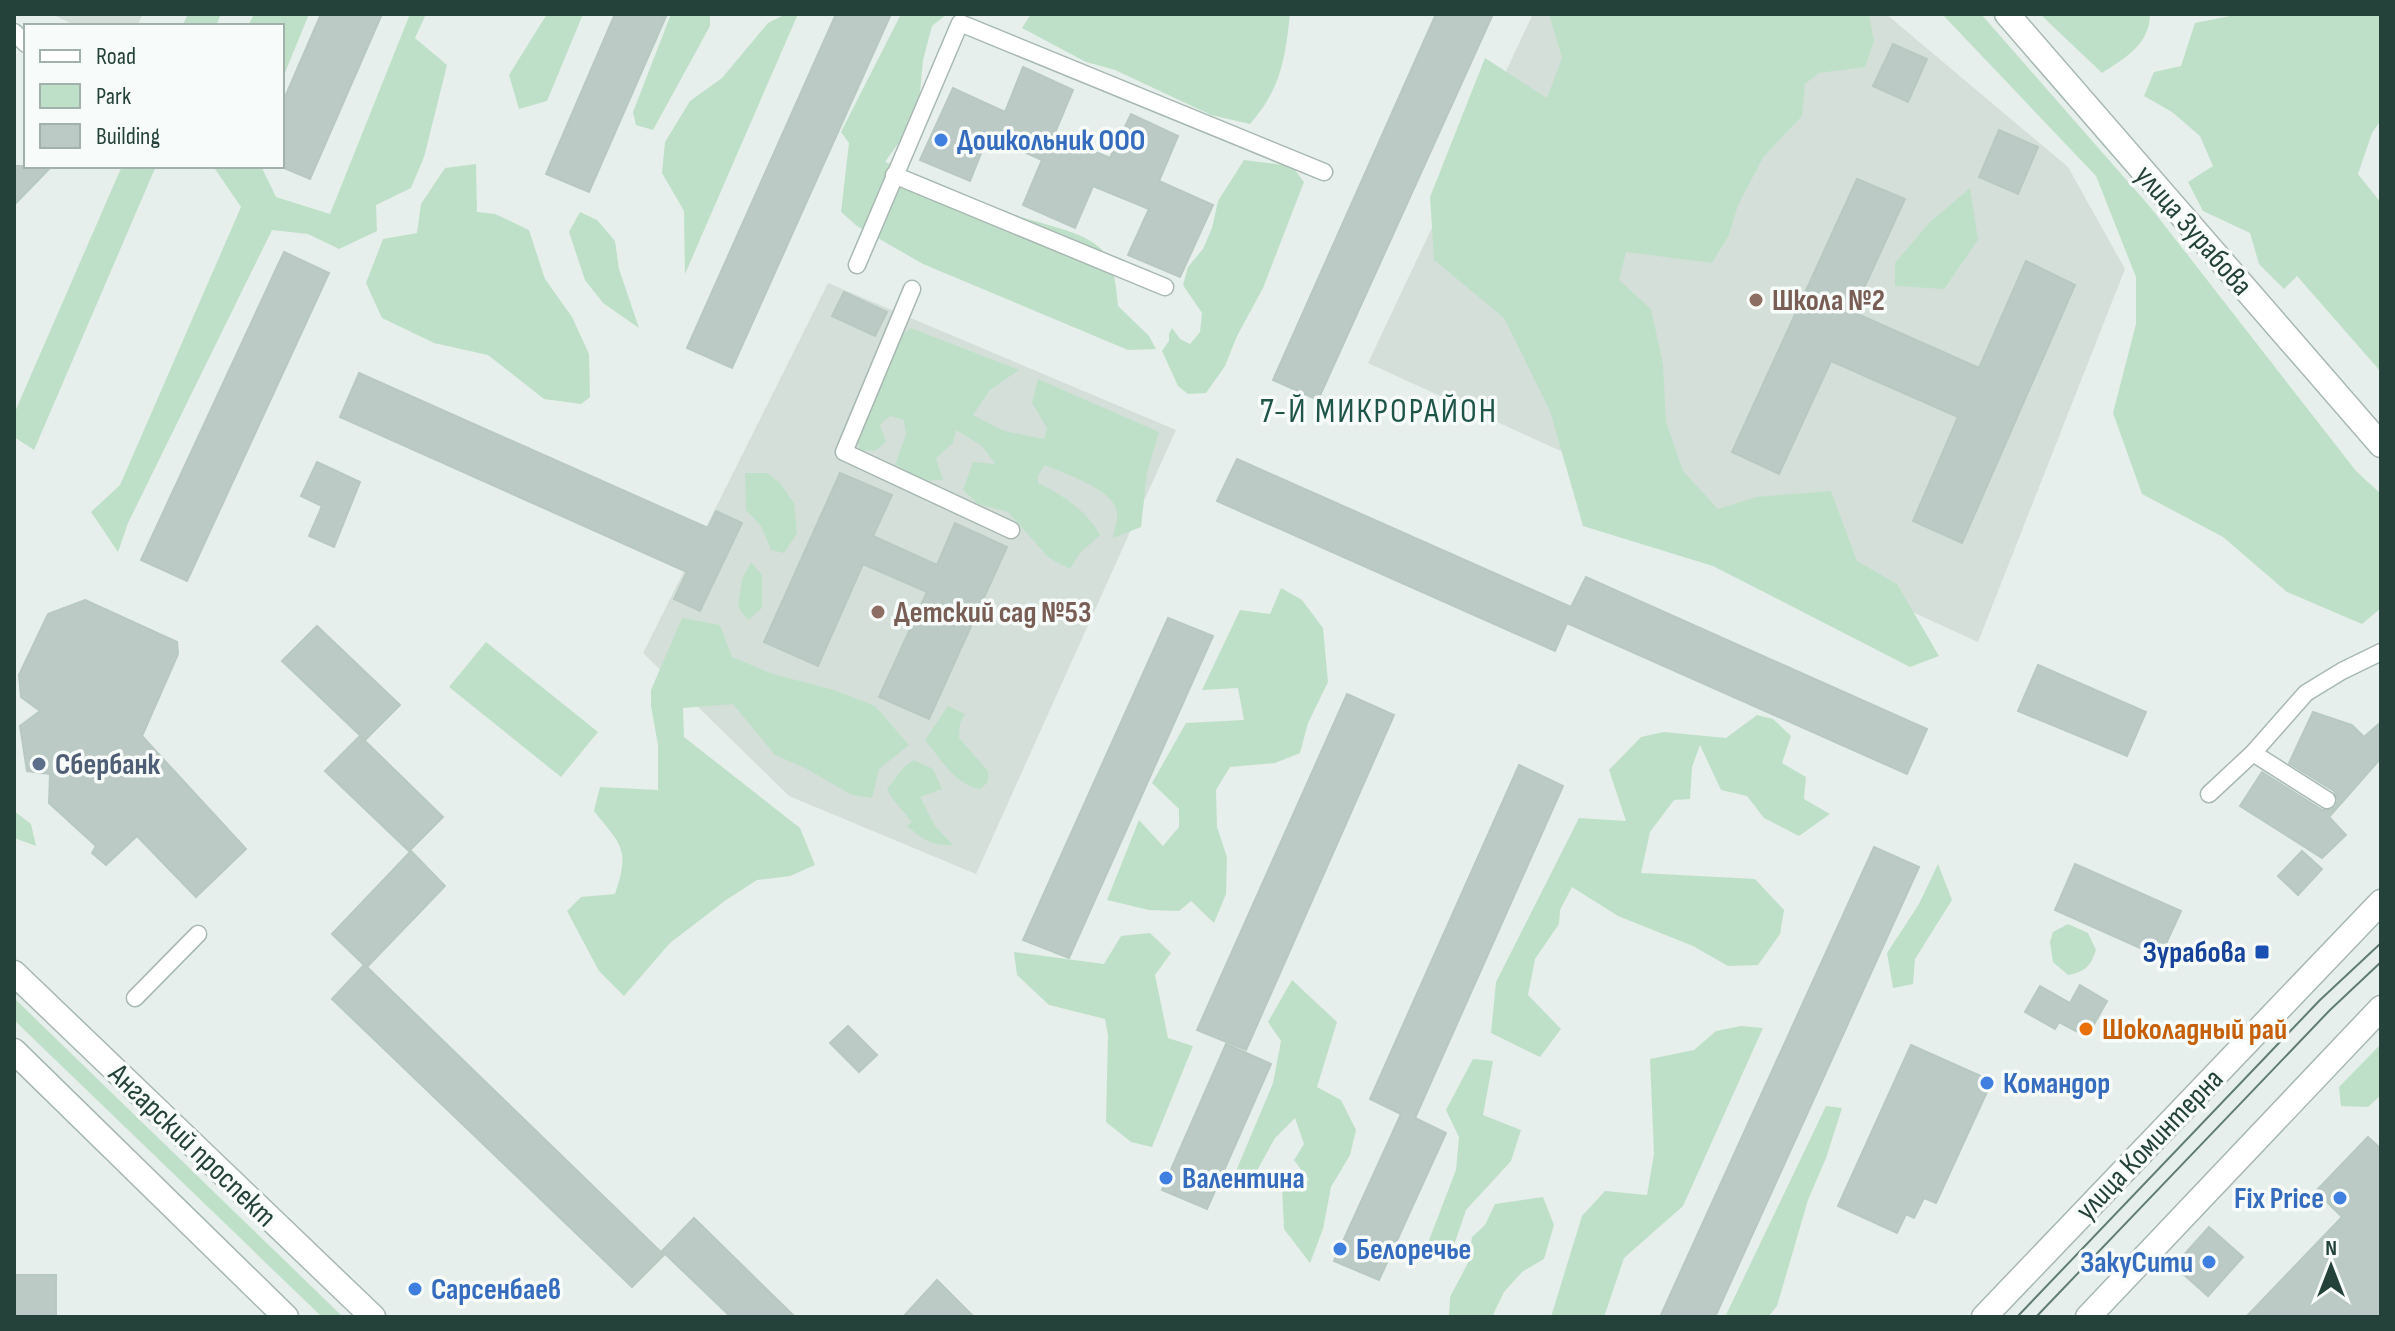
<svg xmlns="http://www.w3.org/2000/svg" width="2395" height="1331" viewBox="0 0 2395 1331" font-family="'Sofia Sans Condensed',sans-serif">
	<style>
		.built { fill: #d4dfda }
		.green { fill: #bfe0c8 }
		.building { fill: #bbcac4; stroke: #b8c9c2; stroke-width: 2 }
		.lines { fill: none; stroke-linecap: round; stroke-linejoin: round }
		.service-casing { stroke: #a8b8b2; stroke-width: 19 }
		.minor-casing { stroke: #a8b8b2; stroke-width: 27 }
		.tertiary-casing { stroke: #a8b8b2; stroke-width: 27 }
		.service { stroke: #fff; stroke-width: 16 }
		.minor { stroke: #fff; stroke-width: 24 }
		.tertiary { stroke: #fff; stroke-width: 24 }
		.tram { stroke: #5f7d75; stroke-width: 2 }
		.shop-dot { fill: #3f7fe0; stroke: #f7fbf9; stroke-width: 3 }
		.education-dot { fill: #8d6e63; stroke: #f7fbf9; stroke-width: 3 }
		.service-dot { fill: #5c6f8a; stroke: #f7fbf9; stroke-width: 3 }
		.transit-dot { fill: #1a4fb4; stroke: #f7fbf9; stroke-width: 3 }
		.food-dot { fill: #e8710a; stroke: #f7fbf9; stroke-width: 3 }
		.labels { text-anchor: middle; stroke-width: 7; stroke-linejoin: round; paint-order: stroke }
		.shop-label { font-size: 30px; font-weight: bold; fill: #366cbe; stroke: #f7fbf9; text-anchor: start }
		.street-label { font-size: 30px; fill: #24423a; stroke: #f7fbf9 }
		.education-label { font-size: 30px; font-weight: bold; fill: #785e54; stroke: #f7fbf9; text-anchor: start }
		.service-label { font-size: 30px; font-weight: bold; fill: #4e5e75; stroke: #f7fbf9; text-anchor: start }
		.transit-label { font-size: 30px; font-weight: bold; fill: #164399; stroke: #f7fbf9; text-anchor: end }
		.food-label { font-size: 30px; font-weight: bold; fill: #c56008; stroke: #f7fbf9; text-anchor: start }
		.quarter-label { font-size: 34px; letter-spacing: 2px; fill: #1f5548; stroke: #f7fbf9 }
	</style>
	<rect width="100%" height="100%" fill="#e6efeb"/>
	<g class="built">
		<path d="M52 14H143L137 26H76Z"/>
		<path d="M1533 14H1886L2068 167 2125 269 1978 642 1368 363Z"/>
		<path d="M828 283 1176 430 976 874 789 796 643 653Z"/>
	</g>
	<g class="green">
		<path d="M188 14H221L216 26H182Z"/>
		<path d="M254 14H309L282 80V26H248Z"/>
		<path d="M410 14H426L415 38 447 65 424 157 411 188 376 205 377 231 339 249 308 234 272 230 128 523 118 552 91 512 120 485 241 207 213 166H261L276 197 330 214Z"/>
		<path d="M547 14H583L547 101 519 109 509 75Z"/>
		<path d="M671 14H710V26L653 130 636 125 633 112Z"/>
		<path d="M786 14H798L685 274 684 211 662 173 665 142 690 101 722 78 768 23Z"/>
		<path d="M901 14H947L932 26 923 60 920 92 910 127 885 162C930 178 972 199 1016 215 1039 224 1084 231 1101 249 1115 264 1116 287 1118 306L1149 336 1156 349 1128 350 923 264 857 226 841 212 849 143 841 132Z"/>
		<path d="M1031 14H1290C1285 59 1281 89 1250 124L1211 115 1115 70 1086 62 1022 28Z"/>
		<path d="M1549 14H1869L1874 41 1865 67 1819 73 1805 84 1802 116 1764 156 1738 205 1729 235 1712 263 1626 252 1619 280 1651 309 1663 364 1666 422 1683 471 1718 509 1756 497 1831 491 1857 561 1897 584 1939 656 1910 667 1713 566 1583 526 1550 411 1504 318 1434 260 1430 197 1485 58 1547 98 1562 58Z"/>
		<path d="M1942 14H1981L2151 208 2356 471 2381 494V608L2362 624 2287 592 2223 537 2142 494 2113 413 2136 324V277L2096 176Z"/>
		<path d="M2040 14H2150C2150 44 2125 58 2102 73Z"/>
		<path d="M2240 14H2381V120L2372 133 2358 174 2381 203V372L2297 276 2284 289 2259 264 2250 233 2203 211 2188 182 2213 166 2200 136 2172 112 2144 96 2154 72 2181 66 2195 23Z"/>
		<path d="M1244 160 1292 166 1304 182 1263 288 1237 336 1225 366 1206 393 1188 394 1178 386 1162 351 1169 341V334L1172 328 1180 339 1190 344 1200 332 1202 313 1183 285 1188 267 1203 249 1212 228 1218 201Z"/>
		<path d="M476 164 477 212 495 214 529 230 545 279 572 317 589 354 590 397 581 404 544 399 488 355 434 343 382 318 366 283 383 239 417 233 421 204 445 168Z"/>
		<path d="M122 166H156L34 450 14 437V414Z"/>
		<path d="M1970 188 1978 240 1944 289 1895 286V263L1929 223Z"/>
		<path d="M580 212 597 220 615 241 619 269 639 328 603 303 585 280 569 232Z"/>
		<path d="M911 328 1019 370 990 390 973 415 1004 431 1044 439 1047 428 1032 403 1038 379 1159 432 1147 472 1141 527 1113 538C1114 530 1118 520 1117 513 1115 489 1064 474 1045 465L1038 475V483C1063 495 1087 511 1100 535L1080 553 1070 569 1049 558 1008 512 978 504 963 490 973 462 995 464 982 446 956 430 953 443 936 458 943 480 919 481 895 464 906 435 904 420 890 416 880 425 886 442 875 451 859 450 855 405 881 349Z"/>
		<path d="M745 473H767L780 483 794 503 797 533 784 553 771 550 761 526 746 510Z"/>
		<path d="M751 562 762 575V608L748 620 738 607 742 579Z"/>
		<path d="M1281 588 1302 600 1323 628 1328 682 1308 723 1300 753 1275 763 1230 767 1216 790 1217 827 1227 857 1226 894 1214 923 1191 901 1179 911 1149 910 1107 900 1139 820 1163 846 1179 827V809L1152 783 1186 723 1244 720 1238 688 1202 690 1240 610 1270 614Z"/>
		<path d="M682 618 720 625 732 657 773 674 834 690 875 706 909 745 879 769 872 798 852 795 805 768 775 755 733 704 683 708 684 737 800 828 815 865 790 876 757 880 726 900 670 943 624 996 599 971 567 911 581 897 615 894C630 849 622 846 594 811L600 787 658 790V745L651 706V690Z"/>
		<path d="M486 642 598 732 561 777 449 687Z"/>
		<path d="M948 706 965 714 960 723 959 738 988 771V782L980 789C955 785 941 759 925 740Z"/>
		<path d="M1757 715 1773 719 1791 736 1782 763 1806 777 1804 799 1830 814 1799 836 1764 818 1747 796 1721 790 1700 745 1692 767 1690 799 1674 800 1650 832 1641 873 1755 879 1784 910 1780 934 1758 965 1728 966 1693 946 1618 916 1572 887 1560 910 1559 924 1535 959 1528 995 1561 1029 1540 1057 1491 1033 1496 982 1579 818 1626 821 1609 770 1641 737 1664 732 1726 738Z"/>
		<path d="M914 760 933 769 942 789 920 797 935 826 953 845C932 846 923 840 907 826L912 822 892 798 887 789 904 767Z"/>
		<path d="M14 811 31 824 36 846 14 838Z"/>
		<path d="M1938 864 1952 900 1915 959 1913 984 1893 988 1887 953 1919 904Z"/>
		<path d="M2068 924 2088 933 2096 950C2090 967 2086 971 2068 975L2053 962 2050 942 2053 932Z"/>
		<path d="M1150 933 1171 953 1155 975 1168 1038 1193 1046 1152 1147 1131 1142 1106 1122 1108 1035 1105 1019 1049 1005 1017 975 1014 952 1104 964 1121 936Z"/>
		<path d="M1292 980 1337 1022 1317 1087 1341 1100 1356 1130 1350 1155 1331 1187 1323 1229 1310 1263 1284 1229 1282 1184 1309 1180 1294 1160 1304 1144 1295 1118 1275 1138 1250 1183 1236 1171 1273 1083 1281 1041 1268 1022Z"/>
		<path d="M14 998 343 1317H322L14 1020Z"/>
		<path d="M1741 1026 1763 1028 1683 1206 1624 1258 1604 1317H1551L1582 1216 1605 1191 1647 1195 1654 1154 1650 1059 1694 1050 1716 1031Z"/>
		<path d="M2381 1044V1095L2368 1107 2341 1106 2339 1087Z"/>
		<path d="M1473 1059 1493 1061 1483 1115 1521 1130 1511 1161 1466 1210 1453 1248 1424 1253 1456 1170 1459 1137 1446 1110Z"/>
		<path d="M1826 1106 1842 1108 1826 1158 1808 1200 1777 1306 1768 1317H1725Z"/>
		<path d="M1543 1197 1554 1225 1544 1259 1522 1272 1504 1292 1492 1317H1449L1450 1297 1469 1261 1472 1237 1485 1225 1495 1204Z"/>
	</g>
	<g class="building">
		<path d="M321 14H382L310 179 282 167V104Z"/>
		<path d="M615 14H667L589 192 546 174Z"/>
		<path d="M836 14H891L732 368 687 348Z"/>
		<path d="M1436 14H1493L1318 400 1273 380Z"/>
		<path d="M1893 44 1927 59 1908 102 1873 86Z"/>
		<path d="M1023 67 1073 90 1054 135 1110 158 1131 114 1178 136 1159 181 1213 205 1180 277 1128 255 1149 209 1093 186 1075 228 1023 205 1042 160 988 136 970 181 920 160 953 88 1005 112Z"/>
		<path d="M1999 130 2038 147 2018 194 1979 177Z"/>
		<path d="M14 166H52L14 205Z"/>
		<path d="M1857 179 1905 199 1853 312 1979 368 2026 261 2075 285 1962 543 1913 521 1958 417 1831 361 1779 474 1732 452Z"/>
		<path d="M284 252 329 273 187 581 141 560Z"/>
		<path d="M844 292 887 312 875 336 832 316Z"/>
		<path d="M359 373 708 528 716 511 742 523 700 611 674 599 687 572 340 417Z"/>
		<path d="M1237 459 1571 607 1586 577 1927 729 1907 774 1567 623 1555 651 1217 501Z"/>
		<path d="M317 462 360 482 334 547 309 536 322 506 301 496Z"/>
		<path d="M840 473 892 495 873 536 937 565 955 523 1007 547 929 719 879 697 927 592 863 564 818 666 764 642Z"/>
		<path d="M85 600 177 642 178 654 142 736 246 849 196 897 137 836 106 865 92 853 96 846 49 803 50 774 27 771 20 726 40 711 21 697 19 675 48 614Z"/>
		<path d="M1168 618 1213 636 1069 958 1023 940Z"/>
		<path d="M317 626 400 705 365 740 282 661Z"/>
		<path d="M2038 665 2146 712 2127 756 2018 711Z"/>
		<path d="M1347 694 1394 715 1246 1050 1197 1030Z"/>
		<path d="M2313 712 2352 725 2364 737 2381 722V758L2329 817 2346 835 2322 858 2240 806 2262 772 2322 810H2331L2336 806 2338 800 2334 791 2289 763Z"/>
		<path d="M360 736 443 817 409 851 325 771Z"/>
		<path d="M1519 765 1563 786 1415 1118 1446 1133 1379 1280 1334 1261 1401 1114 1370 1099Z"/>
		<path d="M1874 847 1919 867 1715 1317H1660Z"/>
		<path d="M411 851 445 886 367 967 664 1255 632 1287 332 999 364 965 332 934Z"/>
		<path d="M2302 851 2322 869 2298 895 2278 876Z"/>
		<path d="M2075 864 2181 911 2160 957 2055 910Z"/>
		<path d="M2080 985 2107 1001 2087 1037 2059 1022 2055 1029 2025 1012 2040 986 2070 1003Z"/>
		<path d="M848 1026 877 1055 859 1072 830 1043Z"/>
		<path d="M1226 1044 1271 1064 1207 1209 1162 1190Z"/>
		<path d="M1911 1045 1992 1081 1936 1203 1924 1198 1914 1218 1906 1214 1897 1233 1838 1206Z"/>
		<path d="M2368 1137 2381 1149V1317H2246L2342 1217 2316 1191Z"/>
		<path d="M694 1218 795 1317H731L662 1251Z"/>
		<path d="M2209 1227 2243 1257 2208 1296 2174 1266Z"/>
		<rect x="14" y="1275" width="42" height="42"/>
		<path d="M937 1280 974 1317H903Z"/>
	</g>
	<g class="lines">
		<g class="service-casing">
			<g id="service">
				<path d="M14 32 26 44"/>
				<path d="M894 175 1165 287"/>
				<path d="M857 265 960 23 1324 172"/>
				<path d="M912 289 844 452 1011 530"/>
				<path d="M2253 753 2327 800"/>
				<path d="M2209 794 2253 753 2306 693 2342 671 2381 652"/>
				<path d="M135 998 198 934"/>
			</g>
		</g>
		<g class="minor-casing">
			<path id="minor" d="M2007 14 2381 445"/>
		</g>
		<g class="tertiary-casing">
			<g id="tertiary">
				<path d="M14 973 373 1317"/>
				<path d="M14 1051 286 1317"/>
				<path d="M1984 1317 2381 902"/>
				<path d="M2088 1317 2381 1008"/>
			</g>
		</g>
		<use href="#service" class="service"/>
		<use href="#minor" class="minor"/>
		<use href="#tertiary" class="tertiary"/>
		<g class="tram">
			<path d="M2017 1317 2320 1000 2381 943"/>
			<path d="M2036 1317 2330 1010 2381 962"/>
		</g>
	</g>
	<g class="shop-dot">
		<circle cx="941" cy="140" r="8"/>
		<circle cx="1987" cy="1083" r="8"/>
		<circle cx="1166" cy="1178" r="8"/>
		<circle cx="2340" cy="1198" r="8"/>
		<circle cx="1340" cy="1249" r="8"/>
		<circle cx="2209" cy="1262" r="8"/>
		<circle cx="415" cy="1289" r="8"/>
	</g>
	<g class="education-dot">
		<circle cx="1756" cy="300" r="8"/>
		<circle cx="878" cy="612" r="8"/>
	</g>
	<circle class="service-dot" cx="39" cy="764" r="8"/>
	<rect class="transit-dot" x="2254" y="944" width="16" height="16" rx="4"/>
	<circle class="food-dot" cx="2086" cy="1029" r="8"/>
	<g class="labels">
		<g class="shop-label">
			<text x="957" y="150">Дошкольник ООО</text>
			<text x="2003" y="1093">Командор</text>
			<text x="1182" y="1188">Валентина</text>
			<text x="2324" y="1208" text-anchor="end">Fix Price</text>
			<text x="1356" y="1259">Белоречье</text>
			<text x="2193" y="1272" text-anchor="end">ЗакуСити</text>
			<text x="431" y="1299">Сарсенбаев</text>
		</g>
		<g class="street-label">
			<text transform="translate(2194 230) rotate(49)" y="10">улица Зурабова</text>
			<text transform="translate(2149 1144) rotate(-46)" y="10">улица Коминтерна</text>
			<text transform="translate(193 1145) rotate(44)" y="10">Ангарский проспект</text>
		</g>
		<g class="education-label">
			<text x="1772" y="310">Школа №2</text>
			<text x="894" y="622">Детский сад №53</text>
		</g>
		<g class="service-label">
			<text x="55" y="774">Сбербанк</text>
		</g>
		<g class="transit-label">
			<text x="2246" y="962">Зурабова</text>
		</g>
		<g class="food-label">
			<text x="2102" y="1039">Шоколадный рай</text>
		</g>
		<g class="quarter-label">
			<text x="1379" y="422">7-Й МИКРОРАЙОН</text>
		</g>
	</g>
	<rect width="2395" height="1331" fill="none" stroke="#24423a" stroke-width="32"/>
	<rect x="24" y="24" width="260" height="144" fill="#f7fbf9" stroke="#a3b1ad" stroke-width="2"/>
	<rect x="40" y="50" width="40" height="12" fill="#ffffff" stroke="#a3b1ad" stroke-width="2"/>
	<text x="96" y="64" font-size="24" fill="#24423a">Road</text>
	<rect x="40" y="84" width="40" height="24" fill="#bfe0c8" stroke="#a3b1ad" stroke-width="2"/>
	<text x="96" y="104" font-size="24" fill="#24423a">Park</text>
	<rect x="40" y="124" width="40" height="24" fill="#bbcac4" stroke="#a3b1ad" stroke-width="2"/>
	<text x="96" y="144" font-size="24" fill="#24423a">Building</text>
	<g transform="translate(2331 1267)" stroke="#f7fbf9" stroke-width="6" paint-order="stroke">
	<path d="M0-6L14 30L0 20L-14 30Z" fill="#24423a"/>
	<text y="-12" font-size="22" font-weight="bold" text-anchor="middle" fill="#24423a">N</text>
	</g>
</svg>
